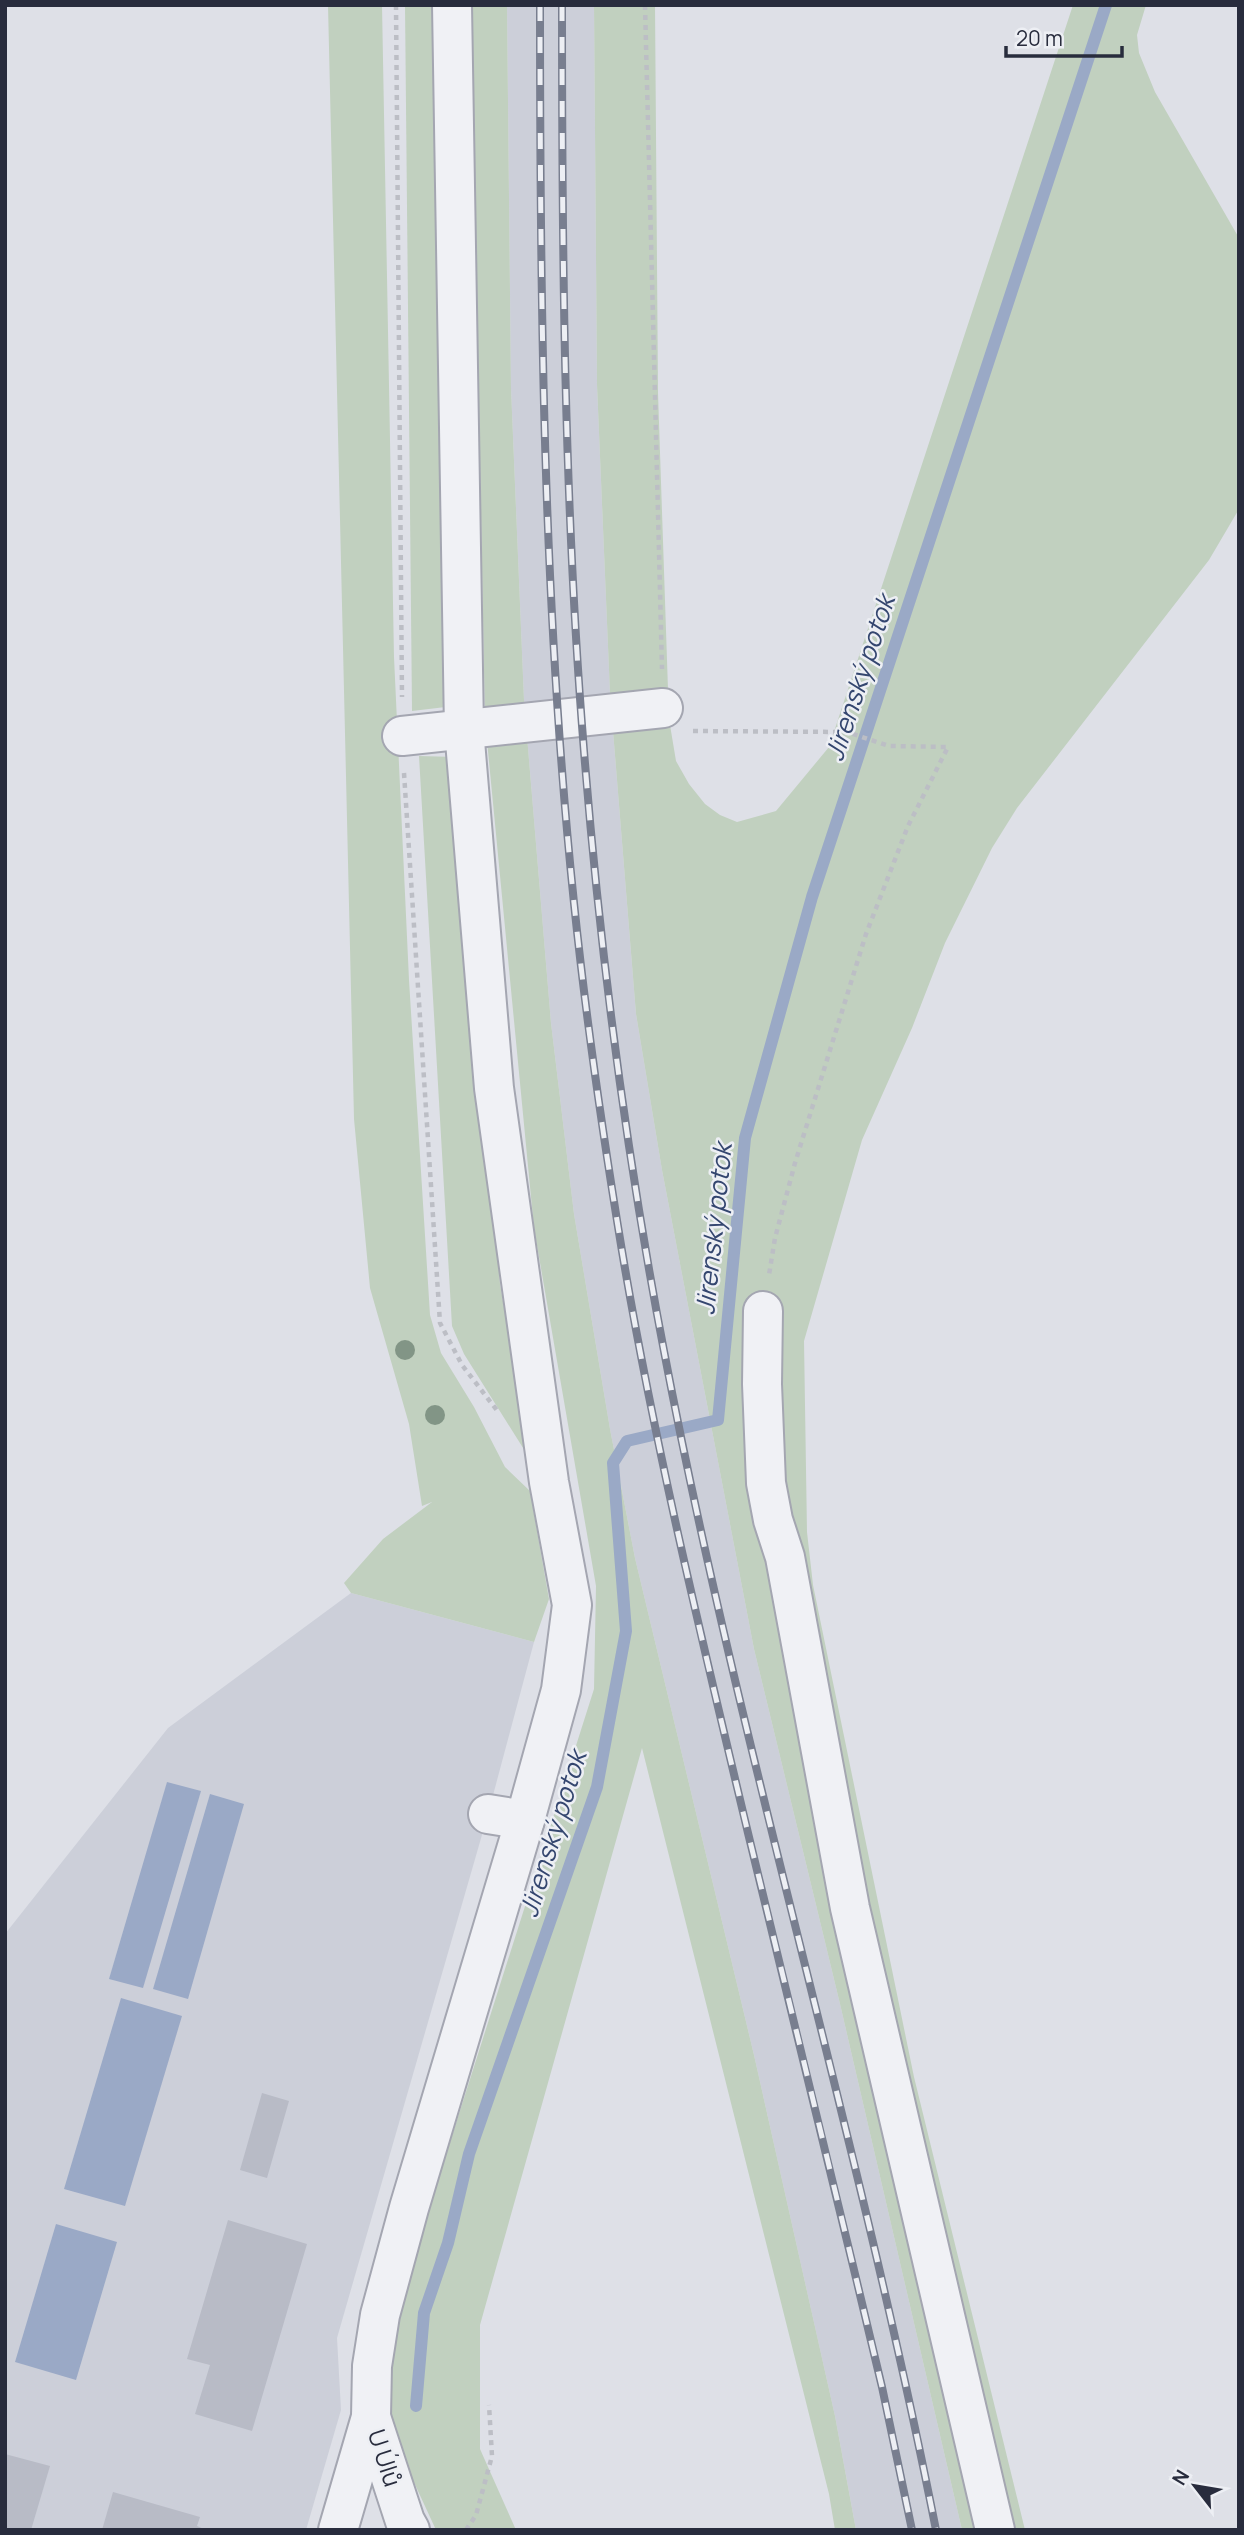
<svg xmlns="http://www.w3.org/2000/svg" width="1244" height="2535" viewBox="0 0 1244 2535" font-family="Manrope,sans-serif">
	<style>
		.built { fill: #cccfd9 }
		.green { fill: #c1d0bf }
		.water { fill: #9aa9c6 }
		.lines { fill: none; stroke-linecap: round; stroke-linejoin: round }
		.stream { stroke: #9aa9c6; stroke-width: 12 }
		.building { fill: #b8bbc6 }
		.minor-casing { stroke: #a4a6b1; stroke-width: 42 }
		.path { stroke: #bcbec5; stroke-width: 4.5; stroke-dasharray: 5 5; stroke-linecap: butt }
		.minor { stroke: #f0f1f5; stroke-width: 38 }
		.rail-casing { stroke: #787e8f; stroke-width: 8 }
		.rail { stroke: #edeff4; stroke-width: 5; stroke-dasharray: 16; stroke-linecap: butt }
		.tree { fill: #829586 }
		.labels { text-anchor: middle; stroke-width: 5; stroke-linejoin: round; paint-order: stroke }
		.street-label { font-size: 24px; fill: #282c3d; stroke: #edeff4 }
		.water-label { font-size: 26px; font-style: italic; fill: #34466f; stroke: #edeff4 }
	</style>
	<rect width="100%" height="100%" fill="#dee0e7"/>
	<g class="built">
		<path d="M507 5H594L597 385 610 694 636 1014 662 1170 754 1649 840 2004 962 2530H856L835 2416 754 2055 635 1558 610 1429 574 1214 551 1023 524 700 511 388Z"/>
		<path d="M351 1593 534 1642 488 1814 337 2338 341 2410 306 2530H5V1934L168 1728Z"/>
	</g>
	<g class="green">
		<path d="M328 5H382L394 657 409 980 430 1315 441 1353 474 1407 505 1467 530 1491 549 1599 534 1642 351 1593 344 1583 383 1539 432 1502 422 1506 409 1424 370 1288 354 1119Z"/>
		<path d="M405 5H443L454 706 412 711Z"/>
		<path d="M471 5H507L511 388 524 700 551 1023 574 1214 610 1429 635 1558 754 2055 835 2416 856 2530H835L829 2494 642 1748 480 2325V2449L516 2530H436L406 2465 385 2392 397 2309 594 1689 596 1586 534 1228 485 720Z"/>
		<path d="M594 5H655L658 393 669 719 676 761 689 784 705 804 720 815 737 822 776 811 829 747 1073 5H1146L1137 35 1139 53 1155 92 1239 238V509L1209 560 1017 808 992 848 945 943 912 1028 862 1140 804 1341 807 1532 813 1585 914 2077 1025 2530H962L840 2004 754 1649 662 1170 636 1014 610 694 597 385Z"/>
		<path d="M419 756 456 757 500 1284 530 1459 464 1354 452 1326Z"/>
	</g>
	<g class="water">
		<path d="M167 1782 201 1791 143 1988 109 1979Z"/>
		<path d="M210 1794 244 1804 188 1999 153 1989Z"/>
		<path d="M121 1998 182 2016 125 2206 64 2189Z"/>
		<path d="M56 2224 117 2242 76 2380 15 2362Z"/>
	</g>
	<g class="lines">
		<path class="stream" d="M416 2406 424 2313 448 2243 469 2154 597 1787 626 1631 613 1463 627 1441 718 1420 745 1138 812 897 1106 5"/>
	</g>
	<g class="building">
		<path d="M262 2093 289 2101 267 2178 240 2170Z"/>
		<path d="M228 2220 307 2244 252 2431 195 2414 210 2365 187 2359Z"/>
		<path d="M5 2454 50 2466 31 2530H5Z"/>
		<path d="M113 2492 200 2517 197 2526 206 2530H102Z"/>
	</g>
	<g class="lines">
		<g class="minor-casing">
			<g id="minor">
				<path d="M402 736 663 708"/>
				<path d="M763 1311 762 1384 766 1483 773 1520 785 1557 850 1908 995 2530"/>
				<path d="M488 1814 525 1820"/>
				<path d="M371 2417 405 2521 410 2530"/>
				<path d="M338 2530 371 2417 372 2366 380 2315 409 2208 525 1820 561 1690 572 1605 549 1482 494 1088 464 729 452 5"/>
			</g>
		</g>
		<g class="path">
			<path d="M396 5 402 697"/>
			<path d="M645 5 662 669"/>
			<path d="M693 731 847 732 889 746 948 747 908 826 866 934 795 1163 775 1238 769 1275"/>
			<path d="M404 773 440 1323 462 1365 499 1413"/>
			<path d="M466 2530 476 2515 492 2456 489 2405"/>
		</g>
		<use href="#minor" class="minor"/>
		<g class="rail-casing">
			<g id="rail">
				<path d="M540 5C540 304 543 605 574 903 586 1019 603 1136 622 1251 655 1447 702 1640 748 1833 793 2017 838 2202 882 2387L912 2530"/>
				<path d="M562 5C562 254 564 504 584 751 600 952 626 1153 664 1351 739 1747 858 2134 936 2530"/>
			</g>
		</g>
		<use href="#rail" class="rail"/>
	</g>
	<g class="tree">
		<circle cx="405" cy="1350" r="10"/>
		<circle cx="435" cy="1415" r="10"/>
	</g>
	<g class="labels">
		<g class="street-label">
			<text transform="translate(384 2458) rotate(72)" y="8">U Úlů</text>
		</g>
		<g class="water-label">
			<text transform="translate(860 678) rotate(-72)" y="9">Jirenský potok</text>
			<text transform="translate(714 1229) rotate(-84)" y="9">Jirenský potok</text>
			<text transform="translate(553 1834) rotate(-73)" y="9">Jirenský potok</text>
		</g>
	</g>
	<rect width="1244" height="2535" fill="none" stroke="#282c3d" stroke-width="14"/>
	<g transform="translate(1195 2486) rotate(301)" stroke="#edeff4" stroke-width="5" paint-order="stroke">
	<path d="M0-5L12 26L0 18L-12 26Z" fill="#282c3d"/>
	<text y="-10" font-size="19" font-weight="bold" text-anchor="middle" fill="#282c3d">N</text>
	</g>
	<path d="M1006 46v10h116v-10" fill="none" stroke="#282c3d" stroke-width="3.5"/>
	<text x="1016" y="46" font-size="21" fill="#282c3d" stroke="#edeff4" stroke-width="5" paint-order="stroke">20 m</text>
</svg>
